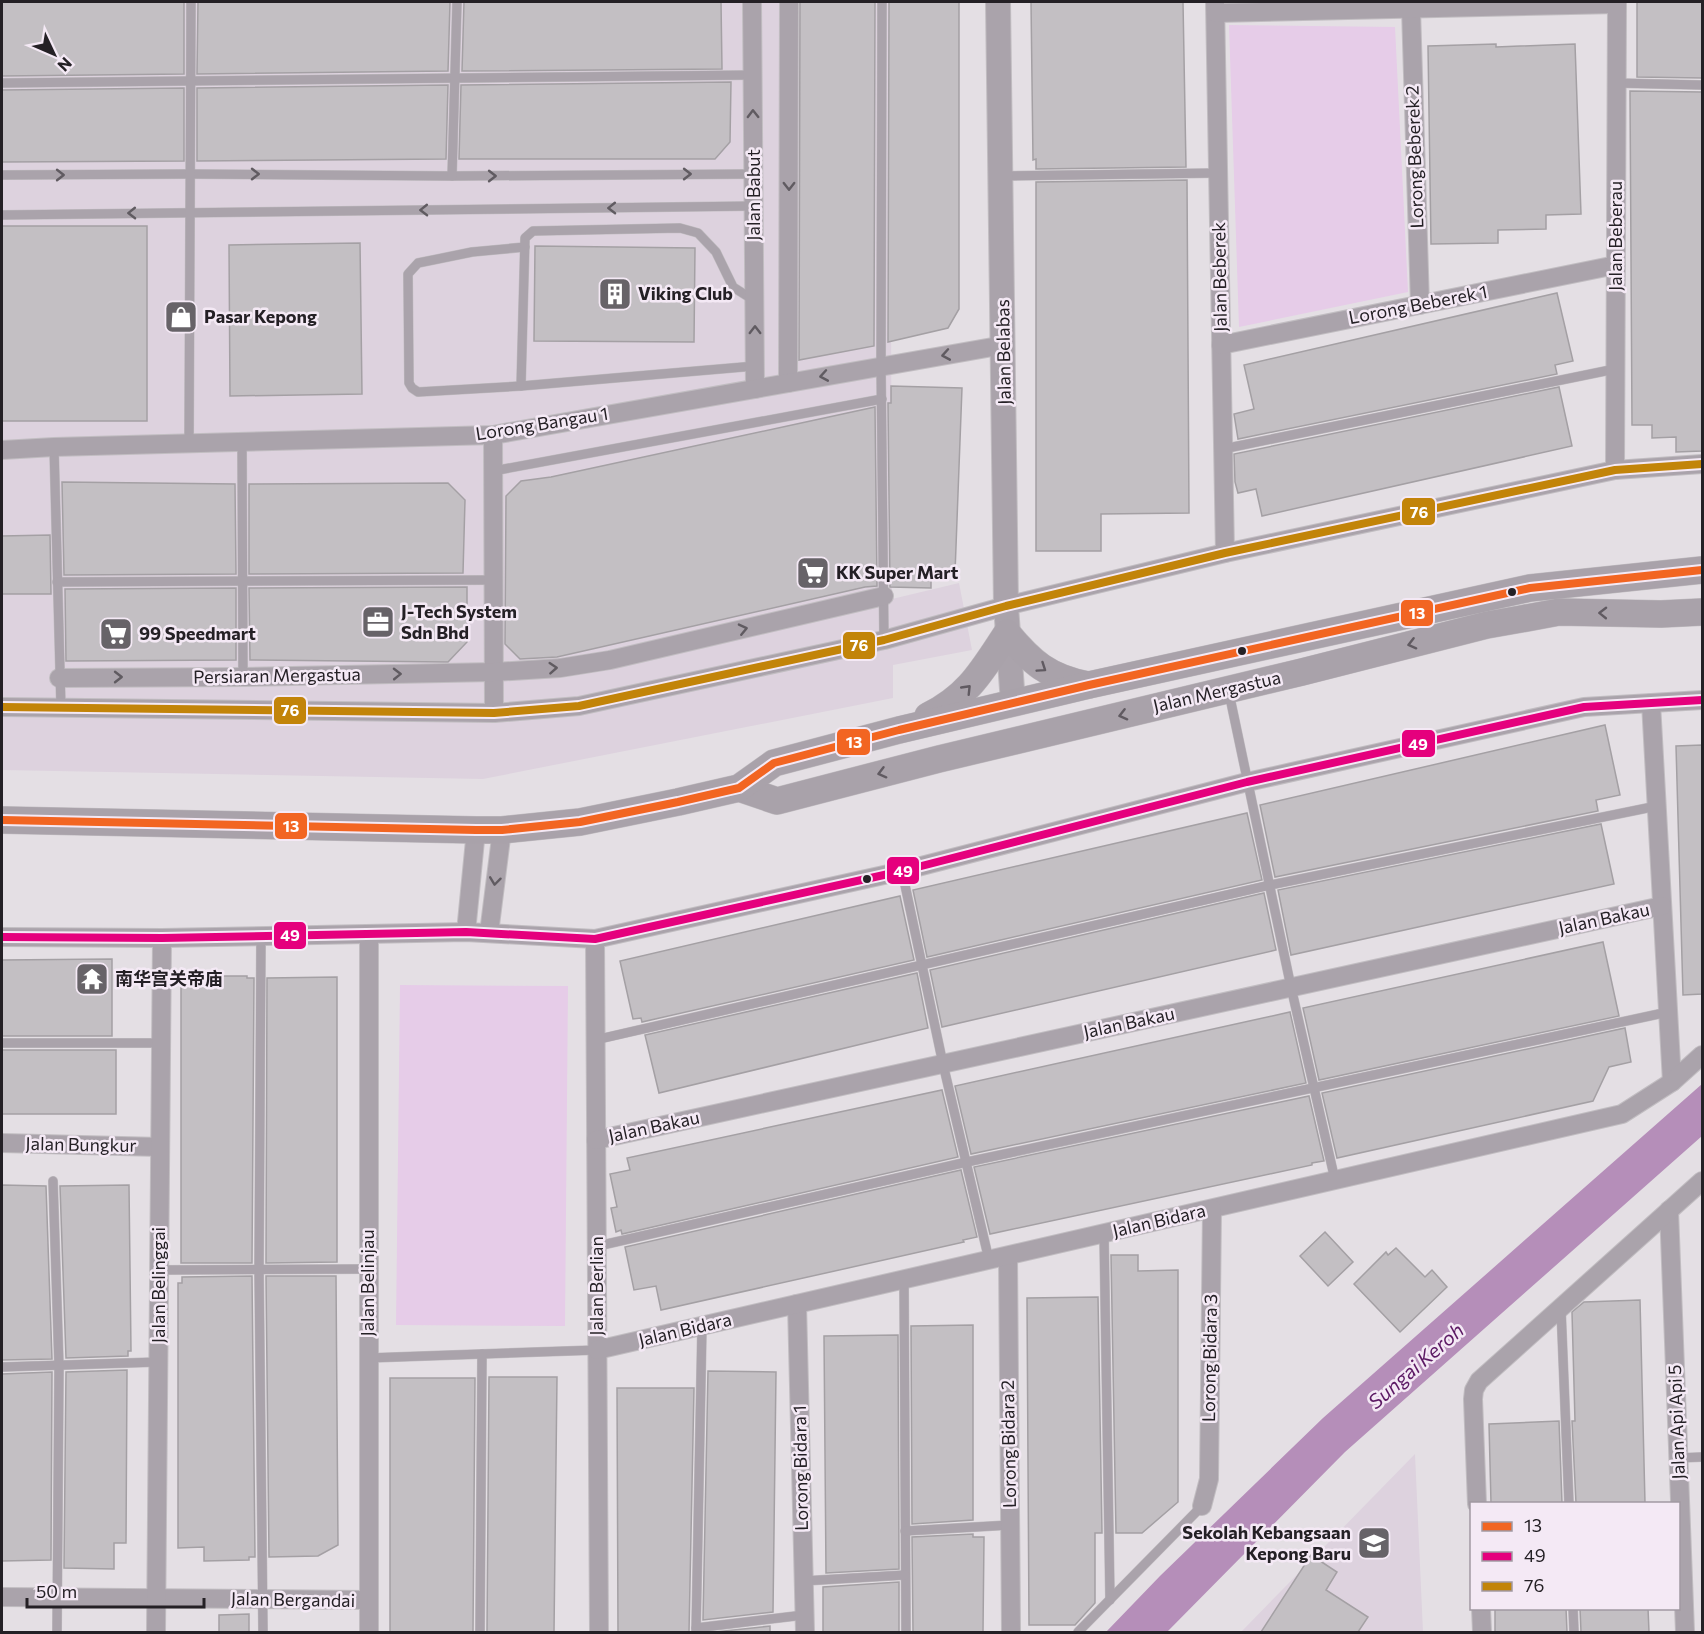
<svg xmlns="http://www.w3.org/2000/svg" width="1704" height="1634" viewBox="0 0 1704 1634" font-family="Commissioner,'Noto Sans SC',sans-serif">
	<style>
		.built { fill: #ddd2de }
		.green { fill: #e6cce8 }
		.water { fill: #b58eb9 }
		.building { fill: #c3bfc3; stroke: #a4a0a4; stroke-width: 1.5 }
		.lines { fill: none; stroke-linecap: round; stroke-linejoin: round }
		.service-casing { stroke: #c1bdc1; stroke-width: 10 }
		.minor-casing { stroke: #c1bdc1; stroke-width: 20 }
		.tertiary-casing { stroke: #c1bdc1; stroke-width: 26 }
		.secondary-casing { stroke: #c1bdc1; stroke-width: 28 }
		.service { stroke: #aaa3ab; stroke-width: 9 }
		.minor { stroke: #aaa3ab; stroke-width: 18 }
		.tertiary { stroke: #aaa3ab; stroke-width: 24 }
		.secondary { stroke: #a9a2aa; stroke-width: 27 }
		.bus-1-casing { stroke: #f4e9f5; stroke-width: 12 }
		.bus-2-casing { stroke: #f4e9f5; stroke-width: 12 }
		.bus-3-casing { stroke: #f4e9f5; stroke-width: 12 }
		.bus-1 { stroke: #f26522; stroke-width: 8 }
		.bus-2 { stroke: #e5007d; stroke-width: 8 }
		.bus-3 { stroke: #c28409; stroke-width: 8 }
		.oneway { stroke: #605b61 }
		.oneway2 { stroke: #605a61 }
		.bus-dot { fill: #242025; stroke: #f4e9f5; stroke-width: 2 }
		.labels { text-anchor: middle; stroke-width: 5; stroke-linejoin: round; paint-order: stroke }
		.street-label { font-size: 18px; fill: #242025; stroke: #f4e9f5 }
		.poi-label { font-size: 18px; font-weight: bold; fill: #242025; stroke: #f4e9f5; text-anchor: start }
		.water-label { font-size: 20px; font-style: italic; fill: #5c1964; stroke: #f4e9f5 }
		.line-badge { stroke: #f4e9f5; stroke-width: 2 }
		.badge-label { font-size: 16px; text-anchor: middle; font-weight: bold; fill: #fff }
	</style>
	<rect width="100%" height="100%" fill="#e4dfe4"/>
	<g class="built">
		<path d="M2 2H890L892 599 959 583 972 650 893 665V698L483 779 2 770Z"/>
		<path d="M1415 1454 1423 1632H1241Z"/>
	</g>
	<g class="green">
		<path d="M1229 25 1395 27 1408 292 1239 327Z"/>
		<path d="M400 985 568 986 565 1326 396 1325Z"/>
	</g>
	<path class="water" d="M1702 1084V1136L1345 1452 1167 1632H1106L1160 1576 1323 1418Z"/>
	<g class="building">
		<path d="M2 2H184V74L2 76Z"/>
		<path d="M198 2H450L448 71 197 74Z"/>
		<path d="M464 2H721L722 69 462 71Z"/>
		<path d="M800 2H875L874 346 799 360Z"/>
		<path d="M889 2H959V309L948 328 888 342Z"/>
		<path d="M1031 2H1183L1186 167 1036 169V159L1033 160Z"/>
		<path d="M1637 2H1702V78L1637 77Z"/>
		<path d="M1496 44V47L1575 44 1581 214 1546 215V229L1498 230V243L1431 244 1428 46Z"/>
		<path d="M731 82 730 142 715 159H459L461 85Z"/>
		<path d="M448 85 446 159 197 161V88Z"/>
		<path d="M184 88V161L2 162V90Z"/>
		<path d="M1630 91 1702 92V451L1676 452V437L1652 438V425H1632Z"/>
		<path d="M1187 180 1189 513 1101 514V551H1036V182Z"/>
		<rect x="2" y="226" width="145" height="195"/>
		<path d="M360 243 362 394 230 396 229 245Z"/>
		<path d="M535 246 695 248 694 342 534 341Z"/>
		<path d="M1557 293 1573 361 1555 365 1557 374 1238 439 1234 414 1254 409 1244 365Z"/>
		<path d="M891 386 962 388 955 573H931V588L890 587 888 403H891Z"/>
		<path d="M1559 387 1572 446 1262 516 1256 489 1238 493 1235 482 1234 454Z"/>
		<path d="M875 407 877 586 865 587 557 657 520 659 505 644 506 496 521 481 551 477Z"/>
		<path d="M62 482 235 484 236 574 64 575Z"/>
		<path d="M448 483 465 500 463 573 249 574V484Z"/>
		<path d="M50 535 51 594H2V536Z"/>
		<path d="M467 587V642L448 662 250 660 249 588Z"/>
		<path d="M236 588V660L66 661 65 589Z"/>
		<path d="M1605 725 1620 795 1596 800 1598 811 1275 877 1260 805Z"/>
		<path d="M1702 745V994L1683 995 1676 746Z"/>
		<path d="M1247 813 1262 880 927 957 913 890Z"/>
		<path d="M1601 824 1614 884 1291 955 1278 890Z"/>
		<path d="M1264 893 1276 950 942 1027 930 970Z"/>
		<path d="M900 896 914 960 642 1022 641 1018 633 1019 620 961Z"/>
		<path d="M1603 942 1619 1016 1319 1080 1303 1008Z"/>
		<path d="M112 959V1036H2V960Z"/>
		<path d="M917 973 928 1028 659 1093 645 1035Z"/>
		<path d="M181 976H247V978H254L252 1263H181Z"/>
		<path d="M337 977V1262L266 1263 267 978Z"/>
		<path d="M1290 1012 1306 1083 971 1154 955 1086Z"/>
		<path d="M1625 1028 1631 1062 1609 1067 1593 1101 1337 1158 1322 1093Z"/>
		<rect x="2" y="1050" width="114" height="64"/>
		<path d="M942 1090 958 1157 622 1234 621 1230 616 1232 611 1208 617 1207 610 1174 630 1170 627 1158Z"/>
		<path d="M1309 1096 1324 1161 1312 1163V1165L990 1234 974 1167Z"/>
		<path d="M961 1170 977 1237 963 1240 964 1242 661 1310 656 1286 634 1290 625 1247Z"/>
		<path d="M2 1185 46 1186 52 1359 2 1360Z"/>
		<path d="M129 1185 131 1351H128V1356L66 1358 60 1186Z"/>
		<path d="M1325 1232 1353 1262 1328 1286 1300 1256Z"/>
		<path d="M1396 1248 1425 1277 1432 1270 1447 1287 1400 1332 1354 1284 1386 1252 1388 1255Z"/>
		<path d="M1111 1255H1138V1271L1178 1270V1502L1142 1533H1116Z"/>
		<path d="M252 1276 255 1557H249V1560L204 1561V1547L178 1548V1283H182V1277Z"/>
		<path d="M266 1276H336L338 1545 318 1556 269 1557Z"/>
		<path d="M1098 1297 1102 1533H1095V1603L1075 1625H1029L1027 1298Z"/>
		<path d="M1640 1300 1645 1503H1576L1572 1421H1575L1572 1312 1584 1302Z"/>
		<path d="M973 1325V1520L912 1524 911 1326Z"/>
		<path d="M898 1335 899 1569 826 1573 824 1336Z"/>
		<path d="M127 1370 126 1543H114V1569L64 1568 66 1372Z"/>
		<path d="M708 1371 776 1372 773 1612 703 1620Z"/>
		<path d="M52 1372 51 1560 2 1561V1374Z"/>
		<path d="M489 1377H557L554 1632H487Z"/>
		<path d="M390 1378H475L473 1632H390Z"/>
		<path d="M617 1388H694L689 1632H618Z"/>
		<path d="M1559 1421 1562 1503H1491L1489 1424Z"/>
		<path d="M973 1534V1537H984L983 1632H913L912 1537Z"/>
		<path d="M1311 1555 1337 1572 1326 1590 1368 1617 1358 1632H1261Z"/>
		<path d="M899 1582V1632H823V1587Z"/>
		<path d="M1495 1608H1566L1567 1632H1495Z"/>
		<path d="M1580 1608H1648L1649 1632H1581Z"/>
		<path d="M249 1614V1632H219V1615Z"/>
		<path d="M770 1626V1632H715Z"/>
	</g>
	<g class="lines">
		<g class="service-casing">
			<g id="service">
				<path d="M882 2 881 366 884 640"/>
				<path d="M2 83 753 75"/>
				<path d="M1616 83 1702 85"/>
				<path d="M2 175 189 174 452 176 755 174"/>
				<path d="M452 176 457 2"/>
				<path d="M1002 176 1218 173"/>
				<path d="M2 215 755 206"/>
				<path d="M525 247 472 252 418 263 408 274 409 383 412 388 418 392 521 386 755 366"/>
				<path d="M521 386 525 238 533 231 680 228 698 233 716 252 733 287 755 301"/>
				<path d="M242 442 243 677"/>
				<path d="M189 443 191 2"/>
				<path d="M54 447 61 708"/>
				<path d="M1223 449 1615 369"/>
				<path d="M493 471 882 399"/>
				<path d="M57 582 494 580"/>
				<path d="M1229 693 1291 987 1335 1180"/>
				<path d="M902 871 943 1064 989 1260"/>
				<path d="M261 936 259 1269 263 1632"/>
				<path d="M595 1040 1270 885 1657 806"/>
				<path d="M2 1043H161"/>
				<path d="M53 1181 59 1366 57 1632"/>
				<path d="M1104 1234 1110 1600"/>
				<path d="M598 1246 967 1162 1668 1012"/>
				<path d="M159 1270 368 1269"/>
				<path d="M904 1279 906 1632"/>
				<path d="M1561 1309 1569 1504"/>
				<path d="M368 1358 597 1350"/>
				<path d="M2 1367 158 1362"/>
				<path d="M1678 1458 1702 1457"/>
				<path d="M905 1531 1010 1525"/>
				<path d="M803 1581 905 1575"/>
				<path d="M1573 1608 1574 1632"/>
				<path d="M696 1628 804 1615"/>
				<path d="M480 1632 482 1354"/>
				<path d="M696 1632 702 1326"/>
				<path d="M1078 1632 1202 1506"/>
			</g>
		</g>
		<g class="minor-casing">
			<g id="minor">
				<path d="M752 2 755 389"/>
				<path d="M1215 2 1225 553"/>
				<path d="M1411 9 1420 305"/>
				<path d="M1216 13 1617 4"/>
				<path d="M1221 345 1616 265"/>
				<path d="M788 383 789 2"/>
				<path d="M493 435 494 713"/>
				<path d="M2 450 54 447 493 435 1004 345"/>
				<path d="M1615 470 1617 2"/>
				<path d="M59 678 243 677 494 672 560 668 610 660 884 596"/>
				<path d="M1651 703 1672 1082"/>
				<path d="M2 707 494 713 579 706 884 640 1006 606 1225 553 1615 470 1702 464"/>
				<path d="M466 932 476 830"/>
				<path d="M489 933 502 830"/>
				<path d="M2 937 162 938 466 932 595 939 902 871 1247 782 1584 707 1702 700"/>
				<path d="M595 939 599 1632"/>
				<path d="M596 1140 1662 906"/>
				<path d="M2 1143 160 1147"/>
				<path d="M1669 1210 1685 1632"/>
				<path d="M1008 1256 1011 1632"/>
				<path d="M797 1304 805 1632"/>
				<path d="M597 1350 1622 1114 1672 1082 1702 1055"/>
				<path d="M1477 1504 1473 1399 1474 1390 1479 1381 1702 1181"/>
				<path d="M1202 1506 1209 1479 1212 1209"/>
				<path d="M2 1597 369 1600"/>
				<path d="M1481 1608 1482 1632"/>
				<path d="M156 1632 162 938"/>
				<path d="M369 1632V934"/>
			</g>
		</g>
		<g class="tertiary-casing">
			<path id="tertiary" d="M998 2 1006 606 1013 703"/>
		</g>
		<g class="secondary-casing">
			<g id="secondary">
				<path d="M928 716C969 696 983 669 1007 633 1031 662 1049 678 1088 685"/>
				<path d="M739 788 777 801 939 759 1302 672 1487 625 1521 619 1559 612 1661 614 1702 612"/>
				<path d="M2 820 476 830H502L580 822 678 802 739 788 774 763 899 730 1089 685 1530 588 1702 570"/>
			</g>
		</g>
		<use href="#service" class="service"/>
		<use href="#minor" class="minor"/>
		<use href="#tertiary" class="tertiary"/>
		<use href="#secondary" class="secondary"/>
		<g class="bus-1-casing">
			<path id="bus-1" d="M2 820 476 830H502L580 822 678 802 739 788 774 763 899 730 1089 685 1530 588 1702 570"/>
		</g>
		<g class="bus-2-casing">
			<path id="bus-2" d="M2 937 162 938 466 932 595 939 902 871 1247 782 1584 707 1702 700"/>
		</g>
		<g class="bus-3-casing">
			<path id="bus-3" d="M2 707 494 713 579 706 884 640 1006 606 1225 553 1615 470 1702 464"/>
		</g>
		<use href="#bus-1" class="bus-1"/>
		<use href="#bus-2" class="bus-2"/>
		<use href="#bus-3" class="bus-3"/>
	</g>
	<defs><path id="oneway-chevron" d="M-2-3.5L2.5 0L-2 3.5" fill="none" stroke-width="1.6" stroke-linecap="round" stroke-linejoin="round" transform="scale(1.5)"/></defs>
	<g class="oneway">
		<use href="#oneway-chevron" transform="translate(753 114) rotate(-91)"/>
		<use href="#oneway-chevron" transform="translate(255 174)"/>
		<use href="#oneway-chevron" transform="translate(687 174)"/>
		<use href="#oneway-chevron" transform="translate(60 175)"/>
		<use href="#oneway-chevron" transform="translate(492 176)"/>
		<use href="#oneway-chevron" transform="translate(789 186) rotate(90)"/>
		<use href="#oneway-chevron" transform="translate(612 208) rotate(179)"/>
		<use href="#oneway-chevron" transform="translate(424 210) rotate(179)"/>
		<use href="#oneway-chevron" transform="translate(132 213) rotate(179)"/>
		<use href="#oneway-chevron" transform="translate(755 330) rotate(-90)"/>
		<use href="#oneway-chevron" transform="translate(946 355) rotate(170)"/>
		<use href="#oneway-chevron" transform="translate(824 376) rotate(170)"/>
		<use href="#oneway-chevron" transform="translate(743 629) rotate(-13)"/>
		<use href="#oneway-chevron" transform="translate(553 668) rotate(-4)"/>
		<use href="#oneway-chevron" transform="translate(397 674) rotate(-1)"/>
		<use href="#oneway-chevron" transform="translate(118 677)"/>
		<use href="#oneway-chevron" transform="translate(495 881) rotate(97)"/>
	</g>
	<g class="oneway2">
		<use href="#oneway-chevron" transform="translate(1603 613) rotate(-179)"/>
		<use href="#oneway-chevron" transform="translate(1412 644) rotate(166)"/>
		<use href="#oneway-chevron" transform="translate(1042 668) rotate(34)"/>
		<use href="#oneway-chevron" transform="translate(967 689) rotate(-46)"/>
		<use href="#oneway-chevron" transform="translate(1123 715) rotate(166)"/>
		<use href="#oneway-chevron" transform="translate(882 773) rotate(165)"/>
	</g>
	<defs>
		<g id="building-square" transform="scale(1.725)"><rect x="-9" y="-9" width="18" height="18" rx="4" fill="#676368" stroke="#f4e9f5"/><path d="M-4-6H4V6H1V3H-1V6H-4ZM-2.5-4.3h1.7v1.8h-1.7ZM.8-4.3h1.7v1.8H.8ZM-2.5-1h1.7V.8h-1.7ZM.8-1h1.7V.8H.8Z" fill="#fff"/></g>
		<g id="shop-square" transform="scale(1.725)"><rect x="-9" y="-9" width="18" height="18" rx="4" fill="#676368" stroke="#f4e9f5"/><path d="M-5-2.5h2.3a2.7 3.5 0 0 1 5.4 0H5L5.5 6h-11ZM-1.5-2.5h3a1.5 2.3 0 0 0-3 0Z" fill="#fff"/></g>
		<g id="supermarket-square" transform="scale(1.725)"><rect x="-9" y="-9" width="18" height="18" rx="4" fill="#676368" stroke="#f4e9f5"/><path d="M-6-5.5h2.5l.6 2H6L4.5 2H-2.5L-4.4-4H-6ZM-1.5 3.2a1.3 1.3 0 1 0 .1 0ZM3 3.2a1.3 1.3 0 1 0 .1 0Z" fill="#fff"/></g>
		<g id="office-square" transform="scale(1.725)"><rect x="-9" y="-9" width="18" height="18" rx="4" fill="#676368" stroke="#f4e9f5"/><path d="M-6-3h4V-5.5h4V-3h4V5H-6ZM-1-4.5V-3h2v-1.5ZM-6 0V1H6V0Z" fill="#fff"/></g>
		<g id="temple-square" transform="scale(1.725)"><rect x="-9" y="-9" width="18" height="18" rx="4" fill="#676368" stroke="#f4e9f5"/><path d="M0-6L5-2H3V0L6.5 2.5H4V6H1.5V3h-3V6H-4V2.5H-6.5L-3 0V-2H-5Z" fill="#fff"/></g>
		<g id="school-square" transform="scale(1.725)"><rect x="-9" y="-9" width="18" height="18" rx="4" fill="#676368" stroke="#f4e9f5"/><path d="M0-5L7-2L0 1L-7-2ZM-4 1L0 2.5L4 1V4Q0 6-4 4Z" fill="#fff"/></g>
	</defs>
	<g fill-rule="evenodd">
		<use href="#building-square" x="615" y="294"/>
		<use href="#shop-square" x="181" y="317"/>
		<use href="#supermarket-square" x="813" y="573"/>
		<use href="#office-square" x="378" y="622"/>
		<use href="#supermarket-square" x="116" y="634"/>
		<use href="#temple-square" x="92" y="979"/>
		<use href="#school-square" x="1374" y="1543"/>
	</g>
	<g class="bus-dot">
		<circle cx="1512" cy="592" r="5"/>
		<circle cx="1242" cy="651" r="5"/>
		<circle cx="867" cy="879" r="5"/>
	</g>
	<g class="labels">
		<g class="street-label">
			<text transform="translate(1415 157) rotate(-92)" y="6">Lorong Beberek 2</text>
			<text transform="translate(754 195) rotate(-90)" y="6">Jalan Babut</text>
			<text transform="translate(1616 236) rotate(-90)" y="6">Jalan Beberau</text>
			<text transform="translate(1220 277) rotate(-91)" y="6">Jalan Beberek</text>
			<text transform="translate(1418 305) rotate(-11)" y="6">Lorong Beberek 1</text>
			<text transform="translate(1004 352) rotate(-91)" y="6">Jalan Belabas</text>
			<text transform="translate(542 424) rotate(-9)" y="6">Lorong Bangau 1</text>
			<text transform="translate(277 676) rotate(-1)" y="6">Persiaran Mergastua</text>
			<text transform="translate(1217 692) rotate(-13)" y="6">Jalan Mergastua</text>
			<text transform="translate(1604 919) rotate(-12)" y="6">Jalan Bakau</text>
			<text transform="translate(1129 1023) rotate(-12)" y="6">Jalan Bakau</text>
			<text transform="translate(654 1127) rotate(-12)" y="6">Jalan Bakau</text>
			<text transform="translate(81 1145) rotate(1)" y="6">Jalan Bungkur</text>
			<text transform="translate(1159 1221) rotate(-13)" y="6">Jalan Bidara</text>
			<text transform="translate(368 1283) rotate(-90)" y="6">Jalan Belinjau</text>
			<text transform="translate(159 1285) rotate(-90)" y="6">Jalan Belinggai</text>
			<text transform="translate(597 1286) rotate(-90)" y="6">Jalan Berlian</text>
			<text transform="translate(685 1330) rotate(-13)" y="6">Jalan Bidara</text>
			<text transform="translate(1210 1358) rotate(-89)" y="6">Lorong Bidara 3</text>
			<text transform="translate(1677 1422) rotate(-92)" y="6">Jalan Api Api 5</text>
			<text transform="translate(1009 1444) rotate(-91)" y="6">Lorong Bidara 2</text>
			<text transform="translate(801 1468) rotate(-91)" y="6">Lorong Bidara 1</text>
			<text transform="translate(293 1600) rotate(1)" y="6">Jalan Bergandai</text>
		</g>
		<g class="poi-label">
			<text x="638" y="300">Viking Club</text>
			<text x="204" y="323">Pasar Kepong</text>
			<text x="836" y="579">KK Super Mart</text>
			<text x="401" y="618">J-Tech System<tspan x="401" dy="21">Sdn Bhd</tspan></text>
			<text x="139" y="640">99 Speedmart</text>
			<text x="115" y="985">南华宫关帝庙</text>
			<text x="1351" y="1539" text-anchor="end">Sekolah Kebangsaan<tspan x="1351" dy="21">Kepong Baru</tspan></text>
		</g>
		<g class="water-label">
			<text transform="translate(1416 1366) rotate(-41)" y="7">Sungai Keroh</text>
		</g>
	</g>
	<g class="line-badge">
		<rect x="1401" y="497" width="35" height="29" rx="6" fill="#c28409"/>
		<rect x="1400" y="599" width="34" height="28" rx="6" fill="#f26522"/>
		<rect x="842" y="631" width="34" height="29" rx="6" fill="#c28409"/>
		<rect x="273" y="696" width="34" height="29" rx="6" fill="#c28409"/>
		<rect x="836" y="728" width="35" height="28" rx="6" fill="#f26522"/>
		<rect x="1401" y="729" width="35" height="29" rx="6" fill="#e5007d"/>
		<rect x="274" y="812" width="34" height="28" rx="6" fill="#f26522"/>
		<rect x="886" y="856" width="34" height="29" rx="6" fill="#e5007d"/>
		<rect x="273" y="921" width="34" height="29" rx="6" fill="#e5007d"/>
	</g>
	<g class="badge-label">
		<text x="1419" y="518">76</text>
		<text x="1417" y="619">13</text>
		<text x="859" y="651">76</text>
		<text x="290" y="716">76</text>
		<text x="854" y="748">13</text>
		<text x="1418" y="750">49</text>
		<text x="291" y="832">13</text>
		<text x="903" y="877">49</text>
		<text x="290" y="941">49</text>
	</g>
	<rect width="1704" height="1634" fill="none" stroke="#242025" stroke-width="6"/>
	<rect x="1470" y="1502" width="210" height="108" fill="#f4e9f5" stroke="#a199a2" stroke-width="1.5"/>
	<rect x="1482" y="1522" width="30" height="9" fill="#f26522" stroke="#a199a2" stroke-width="1.5"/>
	<text x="1524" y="1532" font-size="18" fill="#242025">13</text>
	<rect x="1482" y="1552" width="30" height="9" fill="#e5007d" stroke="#a199a2" stroke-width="1.5"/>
	<text x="1524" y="1562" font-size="18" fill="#242025">49</text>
	<rect x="1482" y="1582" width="30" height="9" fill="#c28409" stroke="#a199a2" stroke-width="1.5"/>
	<text x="1524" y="1592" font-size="18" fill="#242025">76</text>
	<g transform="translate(54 54) rotate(134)" stroke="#f4e9f5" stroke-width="4.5" paint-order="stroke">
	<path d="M0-4.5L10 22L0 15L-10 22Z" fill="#242025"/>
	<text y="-9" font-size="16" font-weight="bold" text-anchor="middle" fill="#242025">N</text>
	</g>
	<path d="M27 1598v9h177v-9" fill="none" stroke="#242025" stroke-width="3"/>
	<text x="36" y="1598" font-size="18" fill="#242025" stroke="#f4e9f5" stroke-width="4.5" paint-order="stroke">50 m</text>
</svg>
